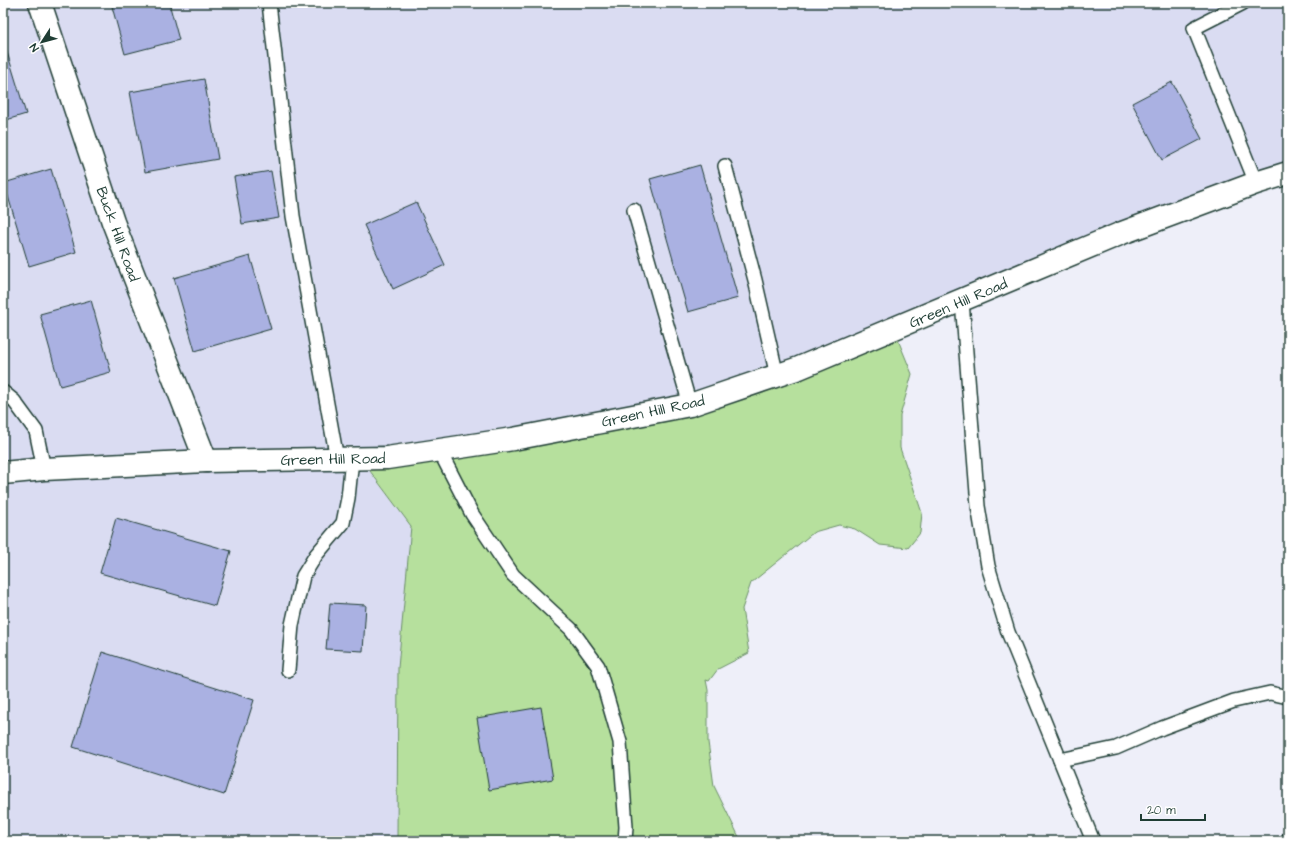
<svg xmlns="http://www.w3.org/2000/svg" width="1291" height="844" viewBox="0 0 1291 844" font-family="'Architects Daughter',sans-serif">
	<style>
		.built { fill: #dadcf2 }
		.green { fill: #b6e09d; stroke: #6a8e68 }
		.building { fill: #aab1e2; stroke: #1f3d34 }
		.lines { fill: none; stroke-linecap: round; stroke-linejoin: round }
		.lane-casing { stroke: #1f3d34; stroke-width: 16 }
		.street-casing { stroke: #1f3d34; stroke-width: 25 }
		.secondary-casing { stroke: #1f3d34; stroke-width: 25 }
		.lane { stroke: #fff; stroke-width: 13 }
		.street { stroke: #fff; stroke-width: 22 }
		.secondary { stroke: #fff; stroke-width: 22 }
		.labels { text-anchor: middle; stroke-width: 3.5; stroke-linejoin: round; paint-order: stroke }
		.street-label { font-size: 15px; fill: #1f3d34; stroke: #fff }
	</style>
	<rect width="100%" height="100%" fill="#eeeff9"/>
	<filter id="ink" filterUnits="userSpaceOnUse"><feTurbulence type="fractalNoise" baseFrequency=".025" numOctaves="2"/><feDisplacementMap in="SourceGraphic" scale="8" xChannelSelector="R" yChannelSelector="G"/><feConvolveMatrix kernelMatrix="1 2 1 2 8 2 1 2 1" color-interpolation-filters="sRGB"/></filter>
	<g filter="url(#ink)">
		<path class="built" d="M3 3H1288V171L755 383 364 464 411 526 398 668 397 841H3Z"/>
		<path class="green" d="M894 330 912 374 900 416V448L922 513 920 533 908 548 880 545 855 529 839 525 814 532 751 583 742 609 749 653 718 669 709 681 706 680 708 690V742L714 786 741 841H397L398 668 411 526 364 463 645 415Z"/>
		<g class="building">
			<path d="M111 3H169L179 40 125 54Z"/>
			<path d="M3 39 26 114 3 121Z"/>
			<path d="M204 79 218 159 145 172 130 92Z"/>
			<path d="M1172 82 1202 139 1162 160 1132 103Z"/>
			<path d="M700 165 738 298 688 312 650 179Z"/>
			<path d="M51 169 76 252 29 266 4 183Z"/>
			<path d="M271 171 279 218 242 224 234 177Z"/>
			<path d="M416 202 445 265 393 289 364 225Z"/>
			<path d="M250 256 271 329 195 351 174 278Z"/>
			<path d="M91 300 111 372 60 386 40 314Z"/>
			<path d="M116 518 231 551 215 606 100 573Z"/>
			<path d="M330 603 366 605 363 651 326 649Z"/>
			<path d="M102 652 254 700 224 795 73 747Z"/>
			<path d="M541 707 553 779 489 790 477 718Z"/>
		</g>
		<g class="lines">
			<g class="lane-casing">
				<g id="lane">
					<path d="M269 3 293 216 337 459"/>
					<path d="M1243 3 1194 28 1256 183"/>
					<path d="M725 166 755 280 777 376"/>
					<path d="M634 210 690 405"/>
					<path d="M962 301 978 506 988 566 1008 632 1093 841"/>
					<path d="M3 392 14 401 36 431 44 469"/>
					<path d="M439 450 472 514 513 575 571 629 598 666 620 742 626 827 625 841"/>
					<path d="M288 670 292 625 303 576 316 555 343 523 348 498 352 459"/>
					<path d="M1060 760 1116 748 1162 728 1234 701 1270 693 1288 697"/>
					<path d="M1287 841 1288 839"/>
				</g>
			</g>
			<g class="street-casing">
				<path id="street" d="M40 3 113 222 206 461"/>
			</g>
			<g class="secondary-casing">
				<path id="secondary" d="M3 473 44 469 206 461 387 458 513 439 690 405 799 368 1122 233 1256 183 1288 173"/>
			</g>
			<use href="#lane" class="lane"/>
			<use href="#street" class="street"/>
			<use href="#secondary" class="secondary"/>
		</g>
	</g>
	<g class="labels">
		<g class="street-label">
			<text transform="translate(118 234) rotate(70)" y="5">Buck Hill Road</text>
			<text transform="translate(958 303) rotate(-23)" y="5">Green Hill Road</text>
			<text transform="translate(653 411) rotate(-12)" y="5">Green Hill Road</text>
			<text transform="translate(333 459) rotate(-1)" y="5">Green Hill Road</text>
		</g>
	</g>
	<rect width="1291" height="844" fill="none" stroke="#fff" stroke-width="16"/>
	<rect x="8" y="8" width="1275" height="828" fill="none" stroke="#1f3d34" stroke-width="1.5" filter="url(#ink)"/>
	<g transform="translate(42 42) rotate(234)" stroke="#ffffff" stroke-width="3" paint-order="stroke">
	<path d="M0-3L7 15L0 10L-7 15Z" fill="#1f3d34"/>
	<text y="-6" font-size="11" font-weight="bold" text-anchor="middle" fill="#1f3d34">N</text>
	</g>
	<path d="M1141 814v6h64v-6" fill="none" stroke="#1f3d34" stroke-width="2"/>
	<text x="1147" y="814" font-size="12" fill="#1f3d34" stroke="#ffffff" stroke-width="3" paint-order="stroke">20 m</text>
</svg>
